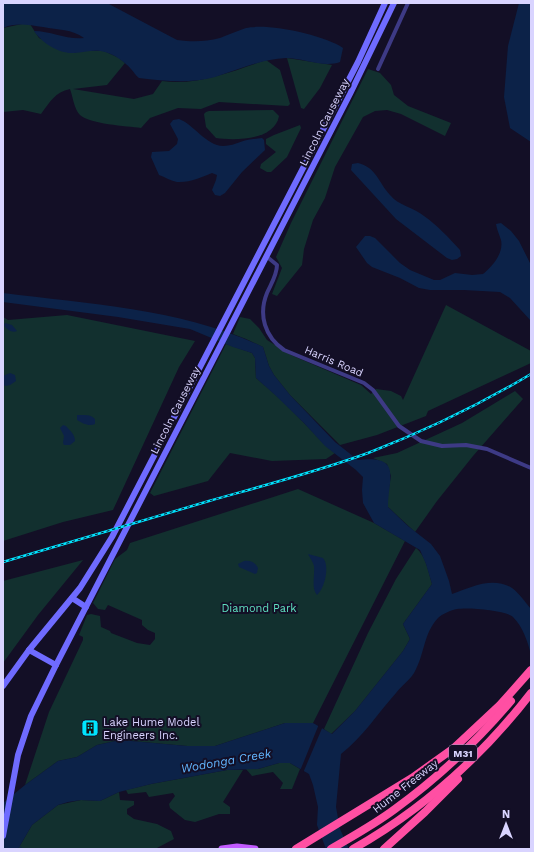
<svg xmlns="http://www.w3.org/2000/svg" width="534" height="852" viewBox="0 0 534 852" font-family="'Work Sans',sans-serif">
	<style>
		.green { fill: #12302f }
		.water { fill: #0c2248 }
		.pier { fill: #130f26 }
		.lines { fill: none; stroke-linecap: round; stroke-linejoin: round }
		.stream { stroke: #0c2248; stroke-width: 1 }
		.minor { stroke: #3d3a85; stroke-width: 4 }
		.secondary { stroke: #6f6bff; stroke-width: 6 }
		.primary { stroke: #c25bff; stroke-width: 7 }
		.motorway { stroke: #ff4fa3; stroke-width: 8 }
		.rail-casing { stroke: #00e5ff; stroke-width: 2.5 }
		.rail { stroke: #130f26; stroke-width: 1; stroke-dasharray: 3; stroke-linecap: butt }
		.labels { text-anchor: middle; stroke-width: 4; stroke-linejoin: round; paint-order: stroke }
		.shield { fill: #130f26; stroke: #9e99be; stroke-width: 1 }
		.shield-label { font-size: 10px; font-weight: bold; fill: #d9d4ff }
		.street-label { font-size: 11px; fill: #d9d4ff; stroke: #130f26 }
		.park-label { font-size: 11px; fill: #5fe0c0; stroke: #130f26 }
		.poi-label { font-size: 11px; fill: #d9d4ff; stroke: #130f26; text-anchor: start }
		.water-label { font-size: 12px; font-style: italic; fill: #62b6ff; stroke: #130f26 }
	</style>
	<rect width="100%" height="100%" fill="#130f26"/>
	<g class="green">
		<path d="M22 24H30L39 38 72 53 83 51H104L119 58 125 63 107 85 73 89 134 99 153 94 162 81C197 86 233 71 266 60L280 70 290 104 288 106 219 102 201 109 178 108 150 118 141 128C127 126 89 124 80 115 74 109 73 97 70 89 55 92 50 102 41 114L23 110 3 112V28Z"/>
		<path d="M287 58 332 65 320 88 304 109 301 108Z"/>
		<path d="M368 69 380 73 391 85 394 95 408 106 451 123 445 136 401 114 387 110 375 111 363 117 335 167 325 198 313 220 304 249 302 265 277 296 272 294 282 268 276 257 291 223Z"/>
		<path d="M273 110 279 116C275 140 236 141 216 138L206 127 204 114 206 112 209 111Z"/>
		<path d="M300 125 301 128 287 157 271 172H267L260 168 261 164 276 152 266 144V139L274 135Z"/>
		<path d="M446 305 531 351V363L428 411 426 416 377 435 340 445 290 395 274 375 269 366 263 347 246 339 233 334 240 317 250 319 259 328 267 340 291 355 361 385 371 394 376 389 391 391 401 396 403 400Z"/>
		<path d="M67 315 195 341 179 367 113 510 63 522 3 541V317L8 320Z"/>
		<path d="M226 344 252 353 255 358 256 378C273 392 289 407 304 423 314 433 323 444 335 453L326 459 272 461 230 453 208 481 154 496 150 493Z"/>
		<path d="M515 391 523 399 473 456 437 501 415 532 388 507V493L391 476 387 464 373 458 397 453 462 423Z"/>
		<path d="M298 489 374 523 405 541 313 723H285L215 746H187L120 740 97 745 77 757 58 761 25 785 49 712 83 640V637L79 635 87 615 91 614 100 616 101 627 110 631 111 633 137 643 150 645 155 639V633L148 630 142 625V620L108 605 105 610 98 609 93 603 115 559 127 550 130 543Z"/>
		<path d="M416 548C426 556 428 571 432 584L403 624 410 639 403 651 355 711 331 734 324 729 368 633 396 579Z"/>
		<path d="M83 560 38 615 3 663V581Z"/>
		<path d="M279 763H290L300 769 292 789H280L283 783 273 772 252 776 246 769H258Z"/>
		<path d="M227 770H243L223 802 230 807V814H219L195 822 185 820 170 808 169 804 175 796 173 793 149 797 146 792 128 794 126 790 151 784Z"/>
		<path d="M119 792 120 800 134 801V805L127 809V814L134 819 157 824 171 831 174 839 155 849H18L32 825 58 805 81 800 100 801Z"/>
	</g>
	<g class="water">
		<path d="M3 3H107L177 40C192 42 205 42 220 38 228 35 237 31 246 28 268 23 324 35 343 48L340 62C323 68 303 58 286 58 261 59 238 70 215 77 189 84 165 81 139 78 135 75 134 72 131 69 124 61 115 55 105 52 96 49 84 52 74 53 59 54 42 43 34 31 51 31 67 40 84 38 72 29 58 30 43 27 29 25 16 22 3 28Z"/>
		<path d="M519 3H531V142L510 128 504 97 508 46Z"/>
		<path d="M179 119C193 124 207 146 223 146 232 146 239 142 247 140 252 139 257 139 262 138L264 140 265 150 242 172 225 193 220 196 215 195 212 190 216 180 217 175 212 173C202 177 189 183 177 182 171 181 165 177 159 175L151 157 152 152 169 151 177 144 178 139 170 124 173 120Z"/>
		<path d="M358 163C377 168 378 182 390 195 399 206 413 207 424 216 437 225 449 238 460 250L461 256 457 259 452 260 447 258 396 219 351 170 352 164Z"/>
		<path d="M501 223 511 231 519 241 531 265V321L510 298 500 292 464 290H430L419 288 400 278 372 267 367 263 356 247 365 236H370L375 238 400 263 410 270 434 280H440L455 273 472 275 483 274C492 267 504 253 501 240 499 234 497 230 496 224Z"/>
		<path d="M3 293C90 304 184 309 263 347L269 366 274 375 290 395 335 442 358 460C403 455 388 478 388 507L408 526 431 544 440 556 449 581 452 594C471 587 493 576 512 588 519 593 525 602 531 609V655C528 642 523 627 513 617 506 610 467 607 457 609 451 610 442 614 438 618 423 634 425 654 414 673 410 680 401 686 396 693 378 713 363 737 341 754L336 807 340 829 349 849H326L317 825 318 807 313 785 309 774 290 763H279L258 769 227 770 151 784 119 792 100 801 81 800 68 802 58 805 32 825 18 849H3V803L25 785 58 761 77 757 97 745 120 740 187 746H215L285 723H313L332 734 355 711 403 651 410 639 403 624 432 584 426 564 420 550 374 523 363 503 362 490 363 477 356 470 325 446 304 423 274 394 256 378 255 358 252 353 233 347 190 329 118 317 3 302Z"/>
		<path d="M5 323 12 325 17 331C13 333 6 330 4 325Z"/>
		<path d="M10 373 15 375 16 381 10 385 6 386 3 385V376Z"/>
		<path d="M77 415C84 415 91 414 95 419V424C89 427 82 423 77 420Z"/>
		<path d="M63 425 66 426C70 431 75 434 75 441L70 445H64L63 443 64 436 60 428Z"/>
		<path d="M308 554 323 558C330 566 325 588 317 595 311 588 315 576 314 566 313 562 310 558 308 554Z"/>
		<path d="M244 561C250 560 255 562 258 568L257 573 255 574 239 567 238 564Z"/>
	</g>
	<path class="pier" d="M319 724 323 726 303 773 300 771Z"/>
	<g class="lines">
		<path class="stream" d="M19 846 23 849"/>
		<g class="minor">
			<path d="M378 69 408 3"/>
			<path d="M266 256 277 265C277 275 271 284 267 293 258 315 265 337 284 350L364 383 373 390 399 426 421 441 442 446 466 445 487 449 531 468"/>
		</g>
		<g class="secondary">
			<path d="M72 598 86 607"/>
			<path d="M29 650 56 665"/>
			<path d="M3 686 29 650 80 588 112 537 358 62 385 3"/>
			<path d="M3 836 18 755 31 716 56 665 350 94 394 3"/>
		</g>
		<path class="primary" d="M222 849 237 847 255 849"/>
		<g class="motorway">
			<path d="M296 849 412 778 454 748 500 705 531 670"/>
			<path d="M331 849C353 836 375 824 395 809 439 777 477 741 511 701"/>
			<path d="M353 849C422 810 483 755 531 693"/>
			<path d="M384 849 425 812 458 779"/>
		</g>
		<g class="rail-casing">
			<path id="rail" d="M3 562C72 542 140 521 209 501 262 486 316 472 368 453 425 431 479 405 531 374"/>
		</g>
		<use href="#rail" class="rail"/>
	</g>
	<defs>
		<g id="building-square" transform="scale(0.9)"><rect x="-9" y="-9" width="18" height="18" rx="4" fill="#00e5ff" stroke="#130f26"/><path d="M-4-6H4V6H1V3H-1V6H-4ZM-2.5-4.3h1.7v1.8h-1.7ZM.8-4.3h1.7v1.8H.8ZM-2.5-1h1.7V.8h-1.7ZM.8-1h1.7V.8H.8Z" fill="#111"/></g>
	</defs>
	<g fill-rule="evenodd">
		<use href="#building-square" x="90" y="728"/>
	</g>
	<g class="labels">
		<rect class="shield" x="449" y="745" width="28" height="16" rx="3"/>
		<g class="shield-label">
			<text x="463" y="757">M31</text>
		</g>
		<g class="street-label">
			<text transform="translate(324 122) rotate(-63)" y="4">Lincoln Causeway</text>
			<text transform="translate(334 361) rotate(23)" y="4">Harris Road</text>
			<text transform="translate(175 410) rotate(-63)" y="4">Lincoln Causeway</text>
			<text transform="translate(405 786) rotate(-38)" y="4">Hume Freeway</text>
		</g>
		<g class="park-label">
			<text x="259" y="612">Diamond Park</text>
		</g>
		<g class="poi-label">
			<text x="103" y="726">Lake Hume Model<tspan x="103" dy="13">Engineers Inc.</tspan></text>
		</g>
		<g class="water-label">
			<text transform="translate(226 761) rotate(-10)" y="4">Wodonga Creek</text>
		</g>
	</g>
	<rect width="534" height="852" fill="none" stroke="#d9d4ff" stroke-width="8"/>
	<g transform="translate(506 824)" stroke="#130f26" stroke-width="3" paint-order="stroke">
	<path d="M0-3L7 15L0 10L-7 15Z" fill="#d9d4ff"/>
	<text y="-6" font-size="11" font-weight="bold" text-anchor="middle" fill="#d9d4ff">N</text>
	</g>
</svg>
